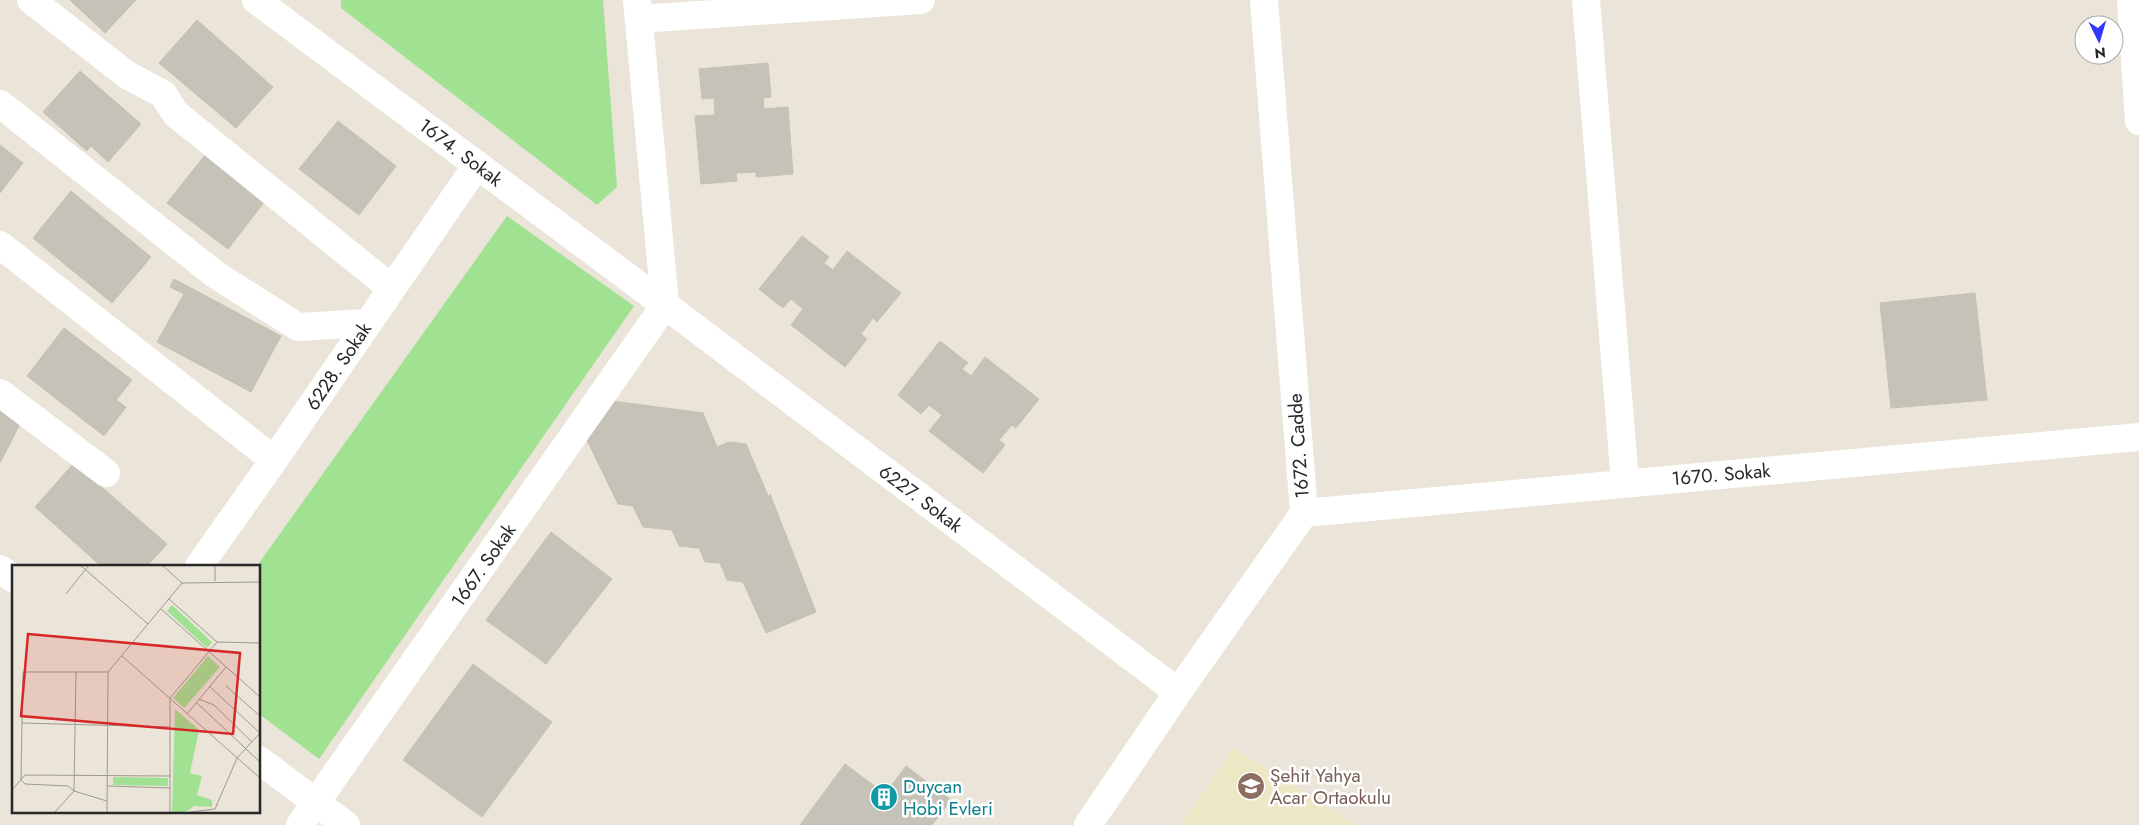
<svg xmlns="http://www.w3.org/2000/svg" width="2139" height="825" viewBox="0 0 2139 825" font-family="Jost,sans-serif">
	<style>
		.education { fill: #ede7c6 }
		.green { fill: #a0e292 }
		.building { fill: #c5c2b8; stroke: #c5c1b2 }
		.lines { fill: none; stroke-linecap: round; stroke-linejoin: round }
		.street { stroke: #fff; stroke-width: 28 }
		.labels { text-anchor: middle; stroke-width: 5; stroke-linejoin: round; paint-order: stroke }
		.street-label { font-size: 19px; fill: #272727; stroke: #fff }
		.education-label { font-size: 19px; fill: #785e54; stroke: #fff; text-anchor: start }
		.culture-label { font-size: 19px; fill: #0d838f; stroke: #fff; text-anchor: start }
		.inset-road { fill: none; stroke: #9c9991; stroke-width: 1 }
		.view { fill: #d62828; fill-opacity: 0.15; stroke: #d62828; stroke-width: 2.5 }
		.inset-edge { fill: none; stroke: #272727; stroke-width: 2.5 }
	</style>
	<rect width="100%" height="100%" fill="#eae5d8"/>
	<path class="education" d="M1234 748 1354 825H1180Z"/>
	<g class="green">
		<path d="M341 0H603L617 187 597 205 341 8Z"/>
		<path d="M507 216 634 306 319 759 259 714 257 566Z"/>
	</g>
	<g class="building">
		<path d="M70 0H136L105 33Z"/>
		<path d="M197 20 273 87 236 128 159 63Z"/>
		<path d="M768 63 771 97 763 98 764 109 788 107 793 174 756 177V172L736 173 737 181 701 184 695 116 715 115 714 98 702 99 699 69Z"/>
		<path d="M80 71 141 124 108 162 91 146 87 151 43 112Z"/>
		<path d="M338 121 396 166 359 215 299 169Z"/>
		<path d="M0 145 23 163 0 193Z"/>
		<path d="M205 155 265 201 228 249 167 203Z"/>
		<path d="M71 191 151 257 112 303 33 238Z"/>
		<path d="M802 236 829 257 824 263 833 270 847 251 901 293 877 322 873 318 861 334 867 339 845 367 791 325 803 309 791 299 783 308 759 289Z"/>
		<path d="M174 279 281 336 251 392 157 342 184 294 170 287Z"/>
		<path d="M1975 293 1987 400 1891 408 1880 303Z"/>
		<path d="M64 328 132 380 116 400 126 407 104 436 27 376Z"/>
		<path d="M940 341 968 363 962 369 971 376 985 357 1039 399 1016 428 1012 425 999 440 1005 445 983 473 929 431 942 415 929 405 921 414 898 395Z"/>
		<path d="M612 401 703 413 717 447 729 442 746 444 769 498 770 494 816 612 766 633 743 582 727 580 720 563 705 562 699 548 679 546 672 530 643 527 633 506 618 504 586 438Z"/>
		<path d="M0 406 23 418 0 463Z"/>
		<path d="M74 463 167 544 147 566H101L35 507Z"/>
		<path d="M551 532 612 579 546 664 486 620Z"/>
		<path d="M473 664 552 722 482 817 403 760Z"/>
		<path d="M845 764 885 794 906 766 951 800 932 825H800Z"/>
	</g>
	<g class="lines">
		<g class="street">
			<path d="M31 0 127 75 163 94 176 114 391 288"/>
			<path d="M256 0 665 305 1178 692"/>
			<path d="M637 0 665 305"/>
			<path d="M1586 0 1625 482"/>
			<path d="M2131 0 2139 121"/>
			<path d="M639 19 921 0"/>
			<path d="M0 104 216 275 298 327 367 323"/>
			<path d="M0 245 274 460"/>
			<path d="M0 393 106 473"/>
			<path d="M1304 513 2139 437"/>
			<path d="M199 566 274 460 477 165"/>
			<path d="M0 569 14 579"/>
			<path d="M259 760 346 825"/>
			<path d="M300 825 665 305"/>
			<path d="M1088 825 1178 692 1304 513 1264 0"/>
		</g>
	</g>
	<defs>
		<g id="school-disc" transform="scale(1.4375)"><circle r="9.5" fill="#8d6e63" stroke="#fff"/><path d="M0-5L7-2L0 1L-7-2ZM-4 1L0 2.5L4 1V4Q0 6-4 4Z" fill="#fff"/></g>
		<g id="building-disc" transform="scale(1.4375)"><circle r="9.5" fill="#0f9aa8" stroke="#fff"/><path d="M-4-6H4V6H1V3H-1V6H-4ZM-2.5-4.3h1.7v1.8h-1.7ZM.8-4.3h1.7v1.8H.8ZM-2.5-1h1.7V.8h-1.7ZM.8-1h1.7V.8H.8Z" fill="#fff"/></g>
	</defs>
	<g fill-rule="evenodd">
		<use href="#school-disc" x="1251" y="786"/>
		<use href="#building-disc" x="884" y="797"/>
	</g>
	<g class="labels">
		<g class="street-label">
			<text transform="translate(461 152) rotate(37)" y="7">1674. Sokak</text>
			<text transform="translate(338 366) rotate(-56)" y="7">6228. Sokak</text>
			<text transform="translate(1298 446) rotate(-94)" y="7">1672. Cadde</text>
			<text transform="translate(1721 474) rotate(-5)" y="7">1670. Sokak</text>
			<text transform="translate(921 498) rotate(37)" y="7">6227. Sokak</text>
			<text transform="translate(483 565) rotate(-55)" y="7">1667. Sokak</text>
		</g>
		<g class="education-label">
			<text x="1270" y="782">Şehit Yahya<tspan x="1270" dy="22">Acar Ortaokulu</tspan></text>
		</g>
		<g class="culture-label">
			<text x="903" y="793">Duycan<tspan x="903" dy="22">Hobi Evleri</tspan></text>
		</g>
	</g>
	<g transform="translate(12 565)">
		<rect width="248" height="248" fill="#eae5d8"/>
		<path d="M160 40 200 77 195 83 155 46ZM196 91 208 102 172 143 161 133ZM163 144 187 165 178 208 190 211 185 230 200 235V242L182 241 174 247H160ZM101 212 156 213V221L101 220Z" fill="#a0e292"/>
		<path class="inset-road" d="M68 0 136 59M150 0 170 18M203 16V0M54 29 77 0M157 34 205 77M149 44 248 132M205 77 248 78M110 91 248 213M197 121 248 168M214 121 248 151M158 133V247M158 133 205 77M187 134 202 140 240 177M184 137 248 197M175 149 214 102M10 158 11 107H96M95 221 158 223M0 225 13 210 158 211M62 226 64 107M95 236 62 226 56 221 13 219 9 215 10 158 158 162M43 247 62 226M95 247 96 107 170 18 248 17M178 247 203 244 225 193 248 168"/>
		<path class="view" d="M16 69 228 88 221 169 9 151Z"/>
		<rect width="248" height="248" class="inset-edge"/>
	</g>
	<g transform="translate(2099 40) rotate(175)"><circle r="24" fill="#ffffff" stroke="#a9a9a9"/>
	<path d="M0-4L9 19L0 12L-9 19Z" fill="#3336fc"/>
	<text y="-8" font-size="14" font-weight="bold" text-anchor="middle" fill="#272727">N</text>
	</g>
</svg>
